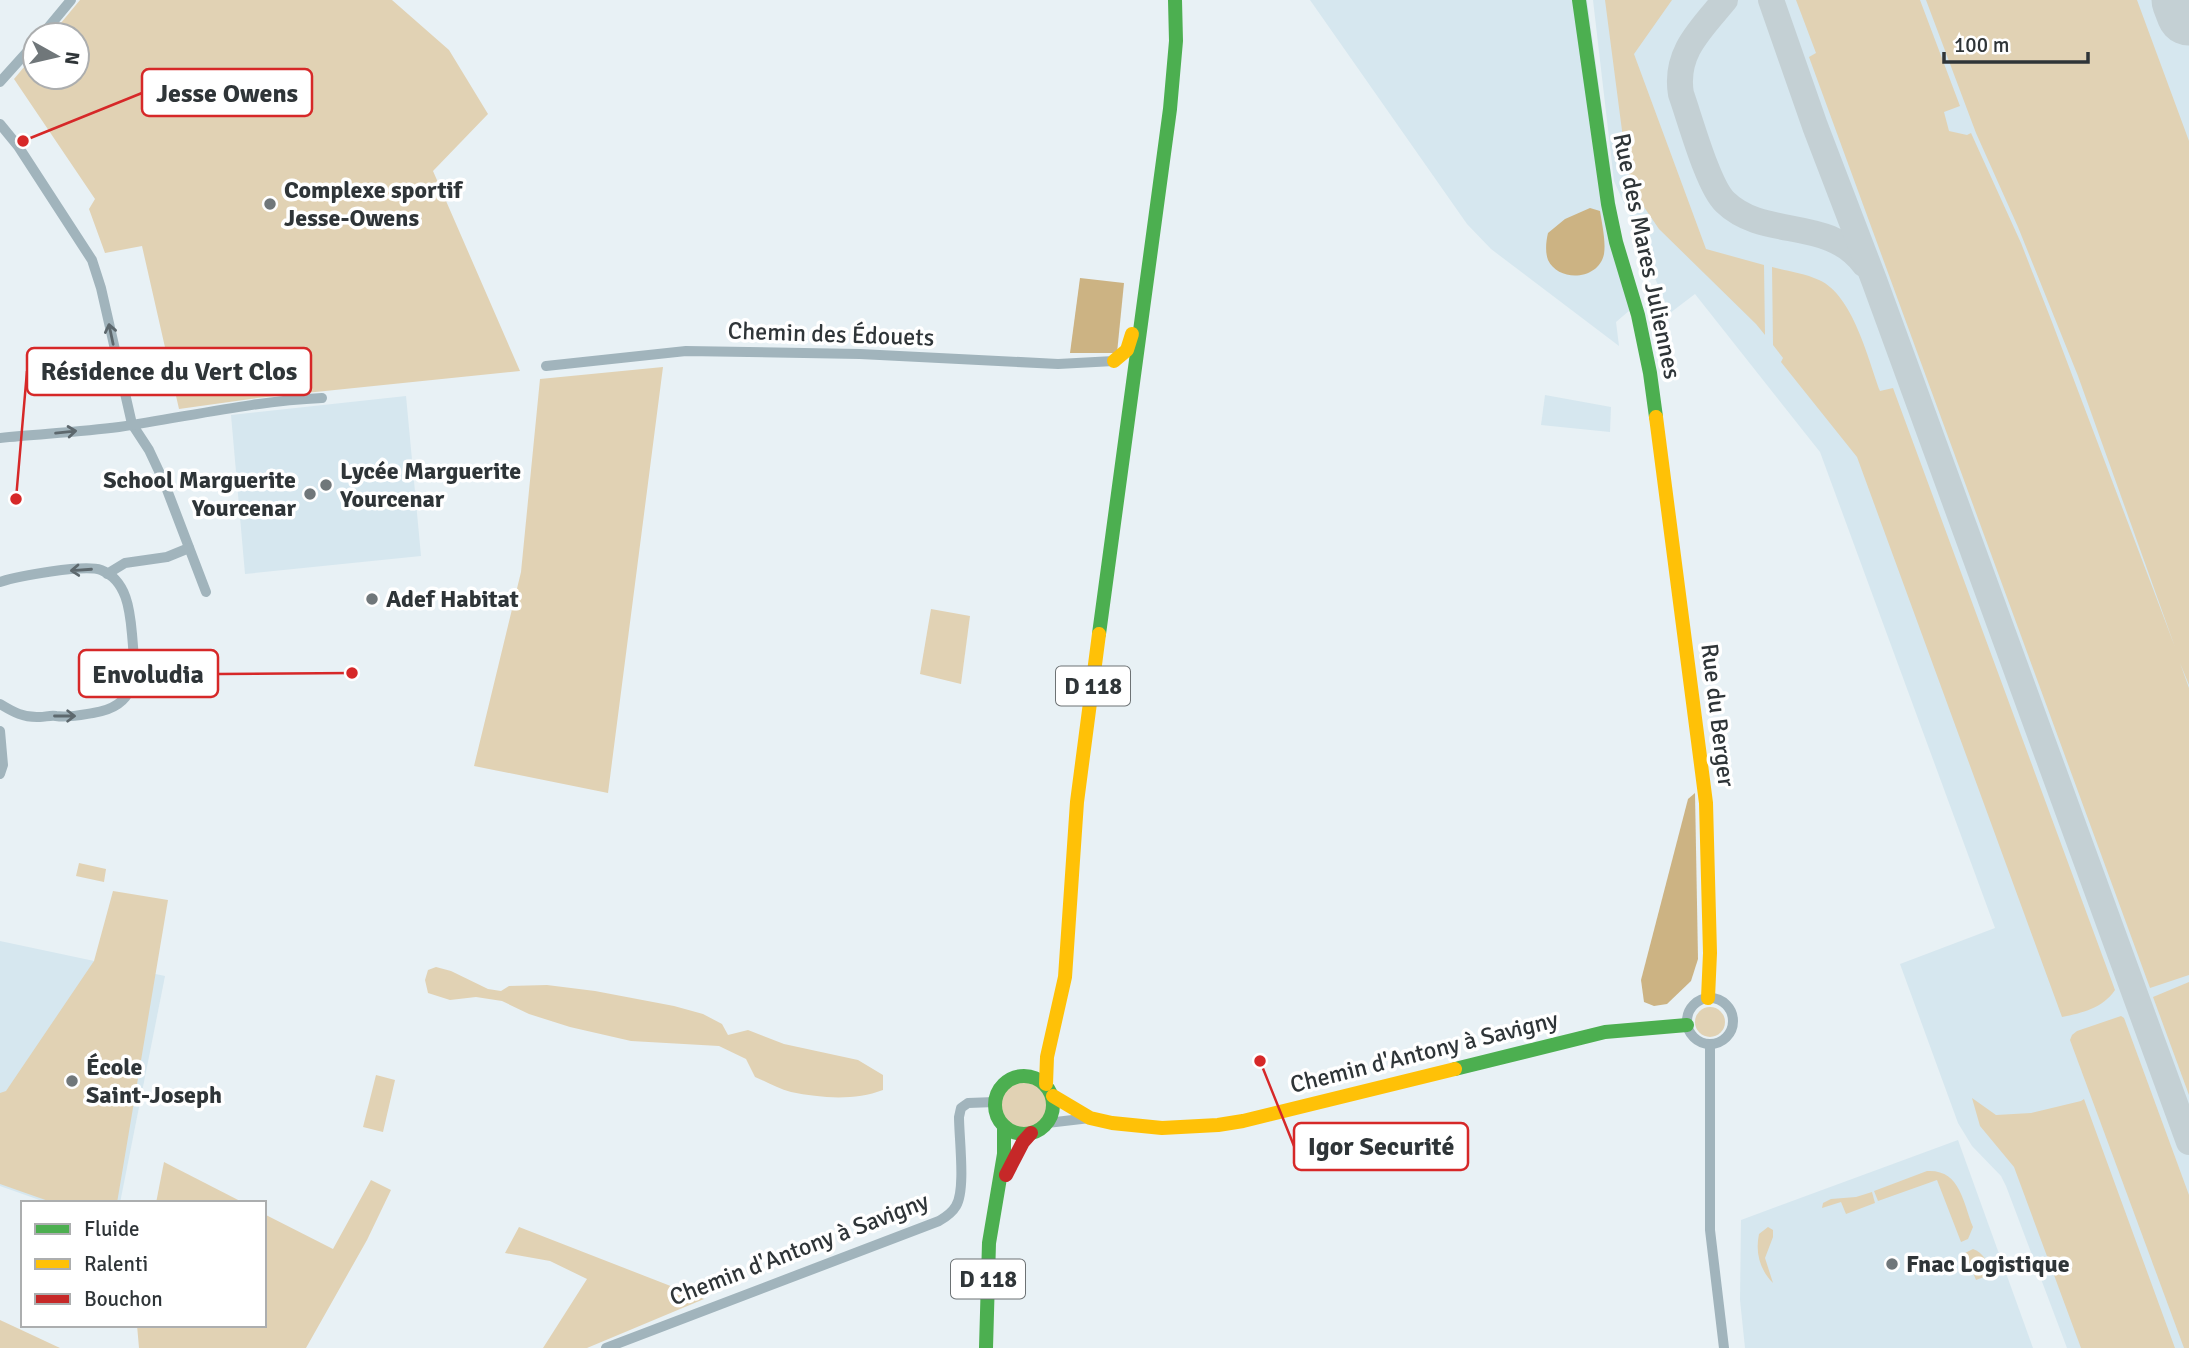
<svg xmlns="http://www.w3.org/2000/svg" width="2189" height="1348" viewBox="0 0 2189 1348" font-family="Signika,sans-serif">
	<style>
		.built { fill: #d6e7ef }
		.green { fill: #e1d2b4 }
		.water { fill: #ccb383 }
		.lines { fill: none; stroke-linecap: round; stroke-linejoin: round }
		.taxiway { stroke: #c4d0d4; stroke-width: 26 }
		.runway { stroke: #c4d0d4; stroke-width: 65 }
		.street { stroke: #a1b4bc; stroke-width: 10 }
		.fast { stroke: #4caf50; stroke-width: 14 }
		.slow { stroke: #ffc107; stroke-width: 14 }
		.jam { stroke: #c62828; stroke-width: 14 }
		.oneway { stroke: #5d686d }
		.poi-dot { fill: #70777a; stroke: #fff; stroke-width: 2.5 }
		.labels { text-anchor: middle; stroke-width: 7; stroke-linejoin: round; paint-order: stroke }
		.shield { fill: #fff; stroke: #6d7274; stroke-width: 2 }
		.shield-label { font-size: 23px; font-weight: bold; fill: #2f3538 }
		.poi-label { font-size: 24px; font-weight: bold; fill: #2f3538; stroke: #fff; text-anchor: start }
		.street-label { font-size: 24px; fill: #2f3538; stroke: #fff }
		.leader { fill: none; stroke: #d62828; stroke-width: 2.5 }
		.callout-dot { fill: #d62828; stroke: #fff; stroke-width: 2.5 }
		.callout { fill: #fff; stroke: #d62828; stroke-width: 2.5 }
		.callout-label { font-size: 26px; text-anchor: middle; font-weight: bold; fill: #2f3538 }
	</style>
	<rect width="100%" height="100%" fill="#e8f1f5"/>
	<g class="built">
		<path d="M1310 0H1587L1630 310 1616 322 1619 346 1491 249 1467 224Z"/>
		<path d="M1593 0H2189V1348H2067L2006 1186 2001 1176 1972 1146 1958 1123 1900 964 1995 928 1820 452 1695 294 1670 313 1654 276H1650L1646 238 1632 221 1614 181Z"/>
		<path d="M1545 395 1611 407 1610 432 1541 425Z"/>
		<path d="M406 396 421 556 245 574 231 415Z"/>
		<path d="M0 941 165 976 120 1203H48L0 1186Z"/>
		<path d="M1958 1140 2033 1348H1745L1740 1300 1741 1220Z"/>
	</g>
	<g class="green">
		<path d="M80 0H392L449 50 488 114 433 171 520 371 257 398 179 409 142 246 105 253 89 209 95 199 14 79 35 54V77H77V35H51Z"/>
		<path d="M1605 0H1672L1634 54 1706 249 1764 265 1765 335 1756 324 1659 229 1644 207 1634 185 1627 169Z"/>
		<path d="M1796 0H1920L1960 106 1944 112 1949 131 1967 135 1971 133 2021 243 2052 322 2175 647 2078 376 2018 227 1976 133 1926 0H2137L2189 141V685L2180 663 2189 688V975L2150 988 1809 57 1816 53Z"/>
		<path d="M1772 267C1787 271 1804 273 1819 280 1853 295 1868 359 1880 391L1893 388 2115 990C2103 1008 2082 1013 2062 1017L1857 457 1781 362 1783 358 1773 345Z"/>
		<path d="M663 367 608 793 474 766 521 572 540 379Z"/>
		<path d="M931 609 970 616 961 684 920 674Z"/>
		<path d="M79 863 106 869 104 882 76 876Z"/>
		<path d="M113 891 168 900 117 1203H54L0 1184V1093L6 1091 94 961Z"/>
		<path d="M436 967 451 971 488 989 501 991 509 986 547 985 595 991 674 1006 703 1014 722 1024 728 1035 748 1030 784 1044 858 1060 883 1075V1090C854 1101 821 1098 791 1092 779 1089 767 1082 755 1077L746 1059 719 1046 631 1041 570 1027 529 1014 502 1001 476 997 450 1000 428 993 425 980 428 970Z"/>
		<path d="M2189 982V1095L2153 997Z"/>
		<circle cx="1710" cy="1022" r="15"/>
		<path d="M2121 1016 2124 1018 2189 1195V1348H2184L2070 1040 2072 1035 2077 1031Z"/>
		<path d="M376 1075 395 1080 383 1132 363 1127Z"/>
		<circle cx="1024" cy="1105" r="23"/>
		<path d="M1972 1098 1996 1115 2031 1113 2081 1101 2084 1099 2175 1348H2081L2014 1167 1980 1126Z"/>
		<path d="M164 1162 244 1203H156Z"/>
		<path d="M1927 1171C1960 1169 1963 1202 1973 1227L1968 1239 1961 1242 1937 1180 1878 1201 1874 1191Z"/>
		<path d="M371 1180 391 1190 367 1240 306 1348H139L137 1325H264V1214L333 1249Z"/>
		<path d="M1872 1192 1875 1203 1846 1214 1841 1202 1822 1208 1823 1203 1831 1199 1856 1197Z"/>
		<path d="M519 1227 704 1299 587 1348H543L587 1279 550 1261 505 1253Z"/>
		<path d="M1768 1227 1773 1230V1237L1765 1258 1773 1283C1760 1270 1755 1253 1759 1234Z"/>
		<path d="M1973 1249C1983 1252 1990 1265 1992 1274L1976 1280 1965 1253Z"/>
		<path d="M0 1320 60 1348H0Z"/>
	</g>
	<g class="water">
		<path d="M1590 208 1600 211C1602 224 1606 241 1604 254 1599 280 1559 283 1548 260 1545 252 1546 241 1548 233L1565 219Z"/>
		<path d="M1080 278 1124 283 1117 353H1070Z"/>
		<path d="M1695 793 1698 959 1691 981 1667 1004 1654 1006 1644 1002 1641 980 1688 799Z"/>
	</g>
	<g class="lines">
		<g class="taxiway">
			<path d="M1725 0C1701 29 1674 53 1681 94 1690 119 1708 186 1725 202 1764 240 1828 216 1864 264"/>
			<path d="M1771 0 1815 126 1874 280 2189 1142"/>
		</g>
		<path class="runway" d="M2184 0 2189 13"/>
		<g class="street">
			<path d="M42 35 71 0"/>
			<path d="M0 82 35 43"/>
			<path d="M0 124 18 146 92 260 101 288 132 424 149 450 164 482 206 592"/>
			<path d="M546 366 686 351 860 354 1058 364 1114 361"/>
			<path d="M0 438C39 434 79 432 119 427 187 417 253 401 322 398"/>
			<path d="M107 574 125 563 167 557 189 548"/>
			<path d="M0 582C18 576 84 564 101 570 127 580 130 611 132 634 135 671 141 706 93 713 81 715 68 718 56 716 51 715 45 717 40 717 24 718 13 712 0 704"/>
			<path d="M0 731 3 765 0 774"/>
			<circle cx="1710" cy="1021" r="23"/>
			<path d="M1710 1044V1230L1724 1348"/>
			<path d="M1047 1123 1090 1118"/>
			<path d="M606 1348 939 1221C946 1217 952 1213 956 1206 966 1190 959 1138 959 1117L961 1108 968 1103 995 1102"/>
		</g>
		<g class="fast">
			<path d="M1579 0 1608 204 1616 242 1638 315 1650 373 1656 417"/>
			<path d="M1099 634 1170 109 1176 41 1175 0"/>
			<path d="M1455 1069 1605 1032 1687 1025"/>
			<circle cx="1024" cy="1105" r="29"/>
			<path d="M986 1348 989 1243 1004 1154V1126"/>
		</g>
		<g class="slow">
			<path d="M1114 361 1127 350 1132 334"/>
			<path d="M1656 417 1706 803 1710 953 1708 998"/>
			<path d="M1046 1084 1047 1057 1065 977 1077 802 1099 634"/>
			<path d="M1053 1096 1090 1118 1112 1123 1162 1128 1218 1125 1243 1121 1455 1069"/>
		</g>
		<path class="jam" d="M1006 1175 1023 1142 1031 1133"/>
	</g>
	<defs><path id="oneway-shaft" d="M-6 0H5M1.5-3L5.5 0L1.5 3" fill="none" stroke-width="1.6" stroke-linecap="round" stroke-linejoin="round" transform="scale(1.75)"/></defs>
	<g class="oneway">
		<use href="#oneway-shaft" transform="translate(111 334) rotate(-102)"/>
		<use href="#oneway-shaft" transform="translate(66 432) rotate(-6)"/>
		<use href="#oneway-shaft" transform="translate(81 570) rotate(176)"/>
		<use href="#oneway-shaft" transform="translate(65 716)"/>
	</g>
	<g class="poi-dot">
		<circle cx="270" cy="204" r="7"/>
		<circle cx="326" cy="485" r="7"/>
		<circle cx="310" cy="494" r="7"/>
		<circle cx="372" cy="599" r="7"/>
		<circle cx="72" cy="1081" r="7"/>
		<circle cx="1892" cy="1264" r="7"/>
	</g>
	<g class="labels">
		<g class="shield">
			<rect x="1056" y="666.5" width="74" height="39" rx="5"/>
			<rect x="951" y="1259.5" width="74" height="39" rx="5"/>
		</g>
		<g class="shield-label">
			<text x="1093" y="694">D 118</text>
			<text x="988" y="1287">D 118</text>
		</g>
		<g class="poi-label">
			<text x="284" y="198">Complexe sportif<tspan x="284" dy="28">Jesse-Owens</tspan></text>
			<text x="340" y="479">Lycée Marguerite<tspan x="340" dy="28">Yourcenar</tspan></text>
			<text x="296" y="488" text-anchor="end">School Marguerite<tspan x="296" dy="28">Yourcenar</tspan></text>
			<text x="386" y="607">Adef Habitat</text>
			<text x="86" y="1075">École<tspan x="86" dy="28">Saint-Joseph</tspan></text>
			<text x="1906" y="1272">Fnac Logistique</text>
		</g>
		<g class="street-label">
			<text transform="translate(1647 256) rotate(78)" y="8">Rue des Mares Juliennes</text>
			<text transform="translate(831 334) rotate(2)" y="8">Chemin des Édouets</text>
			<text transform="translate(1718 715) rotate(83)" y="8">Rue du Berger</text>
			<text transform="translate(1424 1052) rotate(-14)" y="8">Chemin d'Antony à Savigny</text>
			<text transform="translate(799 1249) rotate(-21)" y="8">Chemin d'Antony à Savigny</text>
		</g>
	</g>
	<path class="leader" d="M23 141L142 93M16 499L27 371M352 673L218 674M1260 1061L1294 1146"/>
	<g class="callout-dot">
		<circle cx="23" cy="141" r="7"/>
		<circle cx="16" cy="499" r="7"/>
		<circle cx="352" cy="673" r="7"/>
		<circle cx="1260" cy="1061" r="7"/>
	</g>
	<g class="callout">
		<rect x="142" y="69" width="170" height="47" rx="7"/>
		<rect x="27" y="348" width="284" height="47" rx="7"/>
		<rect x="79" y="650" width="139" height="47" rx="7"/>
		<rect x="1294" y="1123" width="174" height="47" rx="7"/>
	</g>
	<g class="callout-label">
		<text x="227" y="102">Jesse Owens</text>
		<text x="169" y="380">Résidence du Vert Clos</text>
		<text x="148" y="683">Envoludia</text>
		<text x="1381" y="1155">Igor Securité</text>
	</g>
	<rect x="21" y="1201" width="245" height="126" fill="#ffffff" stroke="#acaeaf" stroke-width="2"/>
	<rect x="35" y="1224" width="35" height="10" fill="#4caf50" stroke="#acaeaf" stroke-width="2"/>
	<text x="84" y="1236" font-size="21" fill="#2f3538">Fluide</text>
	<rect x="35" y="1259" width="35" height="10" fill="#ffc107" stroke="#acaeaf" stroke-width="2"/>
	<text x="84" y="1271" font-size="21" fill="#2f3538">Ralenti</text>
	<rect x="35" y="1294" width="35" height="10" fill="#c62828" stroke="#acaeaf" stroke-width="2"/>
	<text x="84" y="1306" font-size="21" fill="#2f3538">Bouchon</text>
	<g transform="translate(56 56) rotate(98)"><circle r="33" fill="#ffffff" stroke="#acaeaf" stroke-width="2"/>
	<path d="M0-5L12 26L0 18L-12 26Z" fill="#70777a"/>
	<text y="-10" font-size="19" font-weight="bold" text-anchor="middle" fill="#2f3538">N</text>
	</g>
	<path d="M1944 52v10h144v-10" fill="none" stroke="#2f3538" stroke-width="3.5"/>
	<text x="1954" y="52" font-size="21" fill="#2f3538" stroke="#ffffff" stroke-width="5" paint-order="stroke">100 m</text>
</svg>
